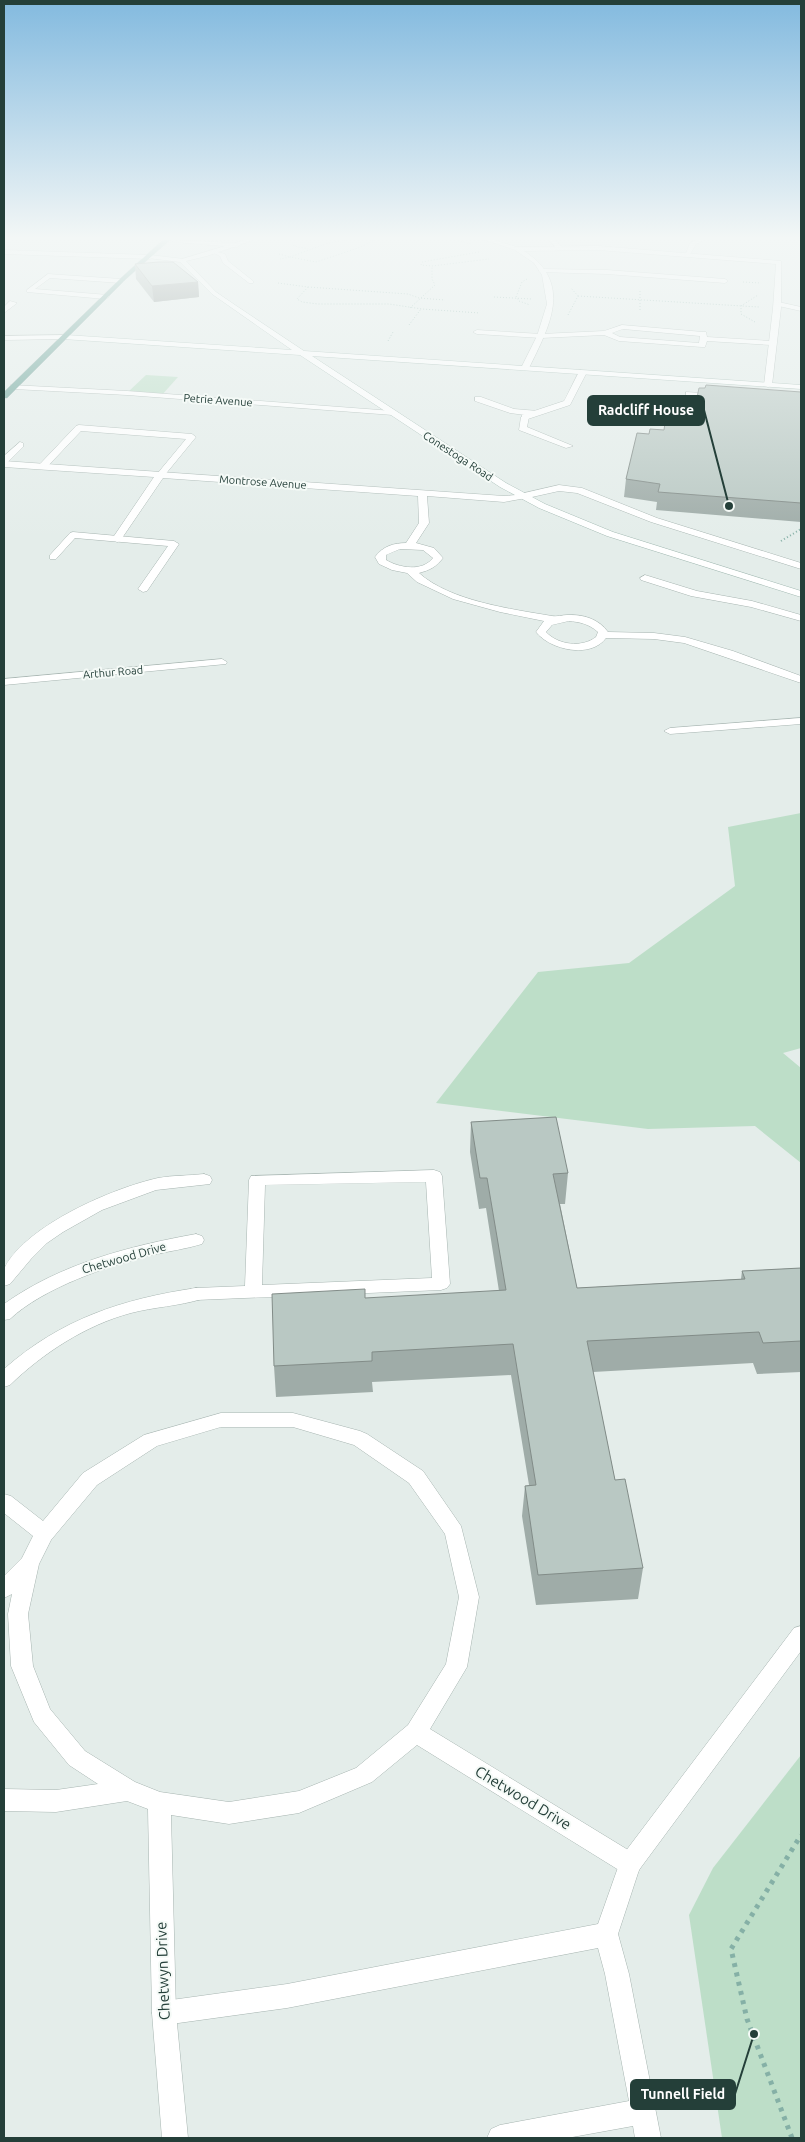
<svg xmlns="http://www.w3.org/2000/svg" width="805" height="2142" viewBox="0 0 805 2142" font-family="Ubuntu,sans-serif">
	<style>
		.green { fill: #bddec8 }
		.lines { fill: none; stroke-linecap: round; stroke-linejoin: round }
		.lane-casing { stroke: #a7b5b1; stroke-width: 1 }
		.street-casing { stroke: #a7b5b1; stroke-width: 1 }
		.secondary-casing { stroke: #a2b9b2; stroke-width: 1 }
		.primary-casing { stroke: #c2c9c8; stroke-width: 1 }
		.path-far2 { stroke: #85b0a6; stroke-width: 1; stroke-dasharray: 1 2; stroke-linecap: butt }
		.path-far1 { stroke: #85b0a6; stroke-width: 2; stroke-dasharray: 1 2.5; stroke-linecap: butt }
		.path { stroke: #85b0a6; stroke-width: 5; stroke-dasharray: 4 5.5; stroke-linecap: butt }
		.lane { fill: #fff; fill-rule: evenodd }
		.street { fill: #fff; fill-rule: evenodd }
		.secondary { fill: #fff; fill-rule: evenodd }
		.primary { fill: #69a297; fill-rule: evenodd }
		.wall { fill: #9faca8 }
		.shaded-wall { fill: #828c88 }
		.building { fill: #b9c8c3; stroke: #828c88 }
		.labels { text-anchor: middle; stroke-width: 4; stroke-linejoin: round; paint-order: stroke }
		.far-street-label { font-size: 11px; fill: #243f39; stroke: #f5faf7 }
		.street-label { font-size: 12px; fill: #243f39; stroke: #f5faf7 }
		.near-street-label { font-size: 15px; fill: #243f39; stroke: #f5faf7 }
		.leader { fill: none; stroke: #243f39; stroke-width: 2 }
		.callout-dot { fill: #243f39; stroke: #f5faf7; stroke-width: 2 }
		.callout { fill: #243f39; stroke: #243f39; stroke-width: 2 }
		.callout-label { font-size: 14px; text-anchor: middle; font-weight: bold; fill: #fff }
	</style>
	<rect width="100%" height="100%" fill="#e4edea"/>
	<g class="green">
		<path d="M146 375 178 377 161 396 127 393Z"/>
		<path d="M801 813V1048L783 1053 801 1068V1163L755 1126 648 1129 436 1103 538 972 629 963 735 886 728 827Z"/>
		<path d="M801 1755V2138H722L689 1915 713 1868Z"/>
	</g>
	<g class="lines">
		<g class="lane-casing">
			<g id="lane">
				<path d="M171 240 237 243 240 245 237 247 174 242Z"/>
				<path d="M549 240H555L563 249 562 250H558Z"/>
				<path d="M696 240H705L696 244 689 256H685L690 243Z"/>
				<path d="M214 251 225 254 228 261 253 281V283H249L223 263 220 256 214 253Z"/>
				<path d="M542 269 607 270 725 279 728 281 725 283 607 274 540 272 539 271Z"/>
				<path d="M48 274 121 279 124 281 121 283 50 278 35 289 108 295 109 297 105 299 27 292V290Z"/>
				<path d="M10 301 17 303 4 313V307Z"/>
				<path d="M774 301 801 307V311L774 305Z"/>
				<path d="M622 325 703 332H706L707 337 771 341 775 343 771 345 707 341 705 347H702L619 341 604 335 541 338 477 334 473 332 477 330 541 334 604 331ZM623 329 700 336 699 343 620 337 612 333Z"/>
				<path d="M686 392 717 394 721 396 717 398 689 396H686Z"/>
				<path d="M475 397H481L514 409 538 411V415H525L529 417 527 427 573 446 566 448 519 430 521 417 525 415 510 413 475 401Z"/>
				<path d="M79 425 192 434 196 437 164 476 161 477 157 474 186 439 81 431 46 468H40V464L76 426Z"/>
				<path d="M20 442 23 443V447L7 463 4 464V456Z"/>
				<path d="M559 485 582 488 657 518 801 563V569L651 522 577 493 559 491 523 499 518 496 520 494Z"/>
				<path d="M73 532 174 541 179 544 147 591 143 592 138 589 168 546 75 538 56 559H50V555L70 533Z"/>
				<path d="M434 1170 440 1172 442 1176 450 1284 447 1288 441 1290 196 1300 190 1299 187 1294 190 1289 196 1288 245 1286 249 1180 251 1176ZM426 1182 432 1278 262 1285 265 1185Z"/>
				<path d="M801 1626V1651L639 1870 618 1934 629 1974 661 2138H635L633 2126 567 2138H487L491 2129 500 2125 629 2101 605 1974 598 1948 287 2008 164 2025 155 2022 152 2013 155 2004 164 2001 287 1984 598 1924 622 1856 794 1628Z"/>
			</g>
		</g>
		<g class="street-casing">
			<g id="street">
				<path d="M245 240H254L207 256 182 262 179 260Z"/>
				<path d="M485 240H494L517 247 598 246 781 261V308L772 385 768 387 764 385 773 308 776 264 598 250 524 251C574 283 549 327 529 368L525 370 521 368 537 336 547 304 542 275 534 263 515 250Z"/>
				<path d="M4 250 150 255 153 257 150 259 4 254Z"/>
				<path d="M69 335 70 337 66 339 4 340V336Z"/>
				<path d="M580 370 587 372 570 405 528 419H522V415L564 401Z"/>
				<path d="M11 385 127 391 393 411 397 413 393 415 127 395 14 389H11Z"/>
				<path d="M4 461 504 496 526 494V498L504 502 427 496 429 523 416 543 434 548 443 558C436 567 430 570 419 573 450 601 511 609 552 616 557 617 562 615 567 615 583 614 599 619 608 632L654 633 685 637 733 651 801 676V683L684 643 654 639 606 638C591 659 550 650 536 632L544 621 500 612 453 599 417 582 407 573 392 570 379 564 375 557C383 546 394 543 406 543L419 523 418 496 163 478 120 541 117 542 112 539 154 477 4 467ZM400 549 423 550 433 558C422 572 400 568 386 560V555ZM569 621C580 622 589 624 598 632L596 637C582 648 558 645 546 632L552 625Z"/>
				<path d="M645 575 697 591 752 601 801 615V621L751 607 691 596 641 580 640 578Z"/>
				<path d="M222 659 227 662 226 664 4 685V679Z"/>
				<path d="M801 718V724L670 734 664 731 670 728Z"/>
				<path d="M204 1174 210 1176 212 1180 210 1184 156 1190 102 1210 63 1232 47 1243 31 1259 10 1284 4 1286C4 1281 2 1272 5 1267 27 1225 113 1188 158 1178 174 1175 188 1176 204 1174Z"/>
				<path d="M196 1234 202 1236 204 1240 202 1244C186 1249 169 1251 153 1255 109 1265 43 1288 10 1319L4 1320V1304C60 1264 129 1246 196 1234Z"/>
				<path d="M196 1288 202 1289 205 1294 202 1299C179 1306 154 1307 131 1313 86 1325 43 1353 10 1385L4 1387V1369C61 1319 122 1299 196 1288Z"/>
				<path d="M221 1413H293L360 1431 367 1434 423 1471 461 1526 479 1597 467 1667 430 1729 638 1856 642 1864 638 1872 630 1875 622 1872 417 1745 372 1782 299 1813 229 1824 171 1815 176 2013 188 2138H162L152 2013 148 1809 127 1801 56 1812 4 1811V1789L56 1790 98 1784 69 1765 34 1722 11 1666 8 1614 12 1594 4 1598V1576L22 1558 33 1536 4 1513V1494L11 1496 43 1521 83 1473 144 1435ZM221 1427H293L354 1445 409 1483 445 1534 459 1597 446 1664 408 1725 356 1768 299 1791 229 1802 160 1792 135 1782 85 1751 50 1709 33 1666 28 1614 39 1564 51 1540 97 1485 157 1446Z"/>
			</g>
		</g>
		<g class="secondary-casing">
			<path id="secondary" d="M150 255 184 259 216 292 235 305 304 351 801 385V389L312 356 506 483 545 504 613 532 801 591V597L607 536 539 508 500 487 300 355 63 339 62 337 66 335 292 350 212 294 180 262 148 258 147 257Z"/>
		</g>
		<g class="primary-casing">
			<path id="primary" d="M163 240H170L126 279 7 398H4V392L122 277Z"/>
		</g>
		<g class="path-far2">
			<path d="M290 240 294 246 308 249"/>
			<path d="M345 240 328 243 290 257 316 262 358 248 375 240"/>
			<path d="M455 240 471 244"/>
			<path d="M479 252 422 262 421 265 432 266 489 259"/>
			<path d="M279 254 290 257 280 259"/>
			<path d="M527 279 522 282 516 297 519 301 530 305"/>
			<path d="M743 282 761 283"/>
			<path d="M278 283 308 287 297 299 302 302 318 304H389L422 309 480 313"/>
			<path d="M308 287 408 294 419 298 445 300"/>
			<path d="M640 291V312"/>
			<path d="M578 296 759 307"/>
			<path d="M494 297 532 299"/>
			<path d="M410 308 435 285 432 279V266"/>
			<path d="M568 315 578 296 571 288"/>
			<path d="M755 322 741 314V306L758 295"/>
			<path d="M409 325 421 309"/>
			<path d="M388 341 393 332"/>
		</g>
		<path class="path-far1" d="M781 541 801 529"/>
		<path class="path" d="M792 2138 747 2019 731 1949 801 1835"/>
		<use href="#lane" class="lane"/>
		<use href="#street" class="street"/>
		<use href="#secondary" class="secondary"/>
		<use href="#primary" class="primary"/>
	</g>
	<g class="wall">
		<path d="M135 264 198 282 199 297 154 302 136 279Z"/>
		<path d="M801 392V522L656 510 657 502 624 497 626 479 649 434 691 425Z"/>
		<path d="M471 1122 568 1173 565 1204H560L577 1288 741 1279 742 1271 801 1268V1372L757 1374 753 1363 593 1372 615 1480 643 1568 638 1599 536 1605 522 1516 525 1486 529 1485 511 1375 372 1382 373 1392 276 1397 274 1366 499 1291 486 1208 479 1209 470 1152Z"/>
	</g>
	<path class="shaded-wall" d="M198 282 199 297 154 302 152 286Z"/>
	<g class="building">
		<path d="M159 262H173L198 282 152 286 135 264Z"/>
		<path d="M706 385 801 392V503L658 492 660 484 626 479 637 433 649 434 650 429 664 430 665 423 691 425 699 388H705Z"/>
		<path d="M556 1117 568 1173 553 1174 577 1288 745 1279 742 1271 801 1268V1341L763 1343 759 1332 587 1341 615 1480 625 1479 643 1568 538 1575 525 1486 536 1485 513 1344 372 1352V1361L274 1366 272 1294 365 1289V1298L506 1290 487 1178H480L471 1122Z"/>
	</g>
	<linearGradient id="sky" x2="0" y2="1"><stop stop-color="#83badf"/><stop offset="0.44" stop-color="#f3f7f6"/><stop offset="1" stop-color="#f3f7f6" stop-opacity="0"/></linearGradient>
	<rect width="805" height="540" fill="url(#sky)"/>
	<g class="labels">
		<g class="far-street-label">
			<text transform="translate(218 400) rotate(4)" y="4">Petrie Avenue</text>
			<text transform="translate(458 456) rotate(33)" y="4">Conestoga Road</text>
			<text transform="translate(263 482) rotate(4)" y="4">Montrose Avenue</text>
			<text transform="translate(113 672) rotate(-5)" y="4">Arthur Road</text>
		</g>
		<g class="street-label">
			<text transform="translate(124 1258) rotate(-16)" y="4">Chetwood Drive</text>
		</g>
		<g class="near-street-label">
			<text transform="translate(523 1798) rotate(31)" y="5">Chetwood Drive</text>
			<text transform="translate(163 1971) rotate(-92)" y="5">Chetwyn Drive</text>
		</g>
	</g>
	<path class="leader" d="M729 506L704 410M754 2034L735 2094"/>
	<g class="callout-dot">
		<circle cx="729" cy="506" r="5"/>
		<circle cx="754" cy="2034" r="5"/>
	</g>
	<g class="callout">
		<rect x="588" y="396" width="116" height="29" rx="5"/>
		<rect x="631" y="2080" width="104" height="29" rx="5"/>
	</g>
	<g class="callout-label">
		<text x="646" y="415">Radcliff House</text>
		<text x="683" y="2099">Tunnell Field</text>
	</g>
	<rect width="805" height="2142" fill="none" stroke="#243f39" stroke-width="10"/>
</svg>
